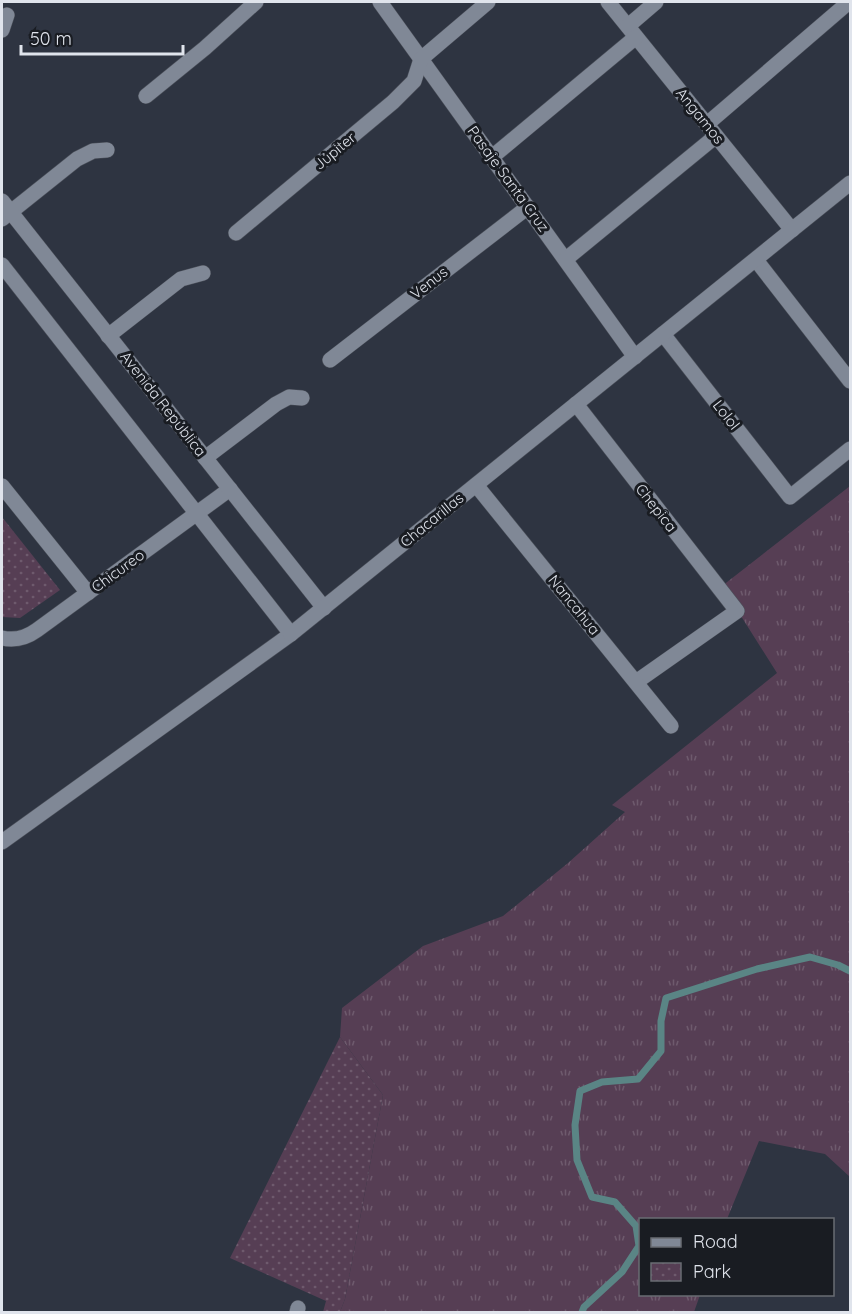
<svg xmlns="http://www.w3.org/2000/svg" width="852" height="1314" viewBox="0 0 852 1314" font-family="Quicksand,sans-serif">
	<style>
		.grass { fill: url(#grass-tufts) }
		.park { fill: url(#park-dots) }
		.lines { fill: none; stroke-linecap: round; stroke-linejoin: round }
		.stream { stroke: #5a8585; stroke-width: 7 }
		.street-casing { stroke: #4b505a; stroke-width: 16 }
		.secondary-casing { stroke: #4b505a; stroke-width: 16 }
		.street { stroke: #808896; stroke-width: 15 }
		.secondary { stroke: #808896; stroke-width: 15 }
		.labels { text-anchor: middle; stroke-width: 6; stroke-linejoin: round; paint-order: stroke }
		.street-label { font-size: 15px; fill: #e0e4ec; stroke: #191c22 }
	</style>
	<defs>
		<pattern id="grass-tufts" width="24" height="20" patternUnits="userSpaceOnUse" patternTransform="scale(1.5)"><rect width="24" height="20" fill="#563e54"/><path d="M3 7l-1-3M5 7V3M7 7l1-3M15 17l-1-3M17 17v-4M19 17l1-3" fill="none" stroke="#6e5a6d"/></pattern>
		<pattern id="park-dots" width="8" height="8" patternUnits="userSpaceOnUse" patternTransform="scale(1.5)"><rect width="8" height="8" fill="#563e54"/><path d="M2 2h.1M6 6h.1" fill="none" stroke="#6e5a6d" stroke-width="1.8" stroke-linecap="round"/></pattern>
	</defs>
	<rect width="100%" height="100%" fill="#2e3441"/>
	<path class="grass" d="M850 486V1177L825 1154 759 1141 727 1219 640 1220V1294L700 1295 694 1312H340L345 1299 383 1095 340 1037 342 1008 423 946 503 916 568 863 625 812 612 805 777 673 722 586Z"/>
	<g class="park">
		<path d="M2 517 60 590 20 618 2 617Z"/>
		<path d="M340 1037 383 1095 345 1299 340 1312H323L326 1301 230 1258Z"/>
	</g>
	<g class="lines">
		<path class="stream" d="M582 1312 584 1307 622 1272 639 1246 636 1226 615 1202 592 1197 577 1160 575 1125 580 1091 602 1082 638 1079 661 1051V1021L666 998 757 969 810 957 838 965 850 971"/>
		<g class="street-casing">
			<g id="street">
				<path d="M380 2 635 357"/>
				<path d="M608 2 792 230"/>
				<path d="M628 26 656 2"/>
				<path d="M2 30 7 15"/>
				<path d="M146 96 205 48 256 2"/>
				<path d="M707 124 849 2"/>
				<path d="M492 157 636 37"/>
				<path d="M2 219 77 159 93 151 107 150"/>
				<path d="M236 233 393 102 414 81 421 59 488 2"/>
				<path d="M566 259 716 136"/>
				<path d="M756 260 850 381"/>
				<path d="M663 334 790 497 850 449"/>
				<path d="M108 336 181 279 203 273"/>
				<path d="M330 360 528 207"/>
				<path d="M576 404 737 611 636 682"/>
				<path d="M205 458 276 404 289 397 302 398"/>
				<path d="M476 485 671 726"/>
				<path d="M2 486 88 593"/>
				<path d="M2 638C15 641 26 638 37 630L230 489"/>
				<path d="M2 842 291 634"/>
				<path d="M297 1312 298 1308"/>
			</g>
		</g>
		<g class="secondary-casing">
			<g id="secondary">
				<path d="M2 201 324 608"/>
				<path d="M2 265 291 634 850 183"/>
			</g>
		</g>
		<use href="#street" class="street"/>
		<use href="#secondary" class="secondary"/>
	</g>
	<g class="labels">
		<g class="street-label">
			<text transform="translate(700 116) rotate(51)" y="5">Angamos</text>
			<text transform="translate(335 151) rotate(-40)" y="5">Júpiter</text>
			<text transform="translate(508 179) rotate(54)" y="5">Pasaje Santa Cruz</text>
			<text transform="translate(429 283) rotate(-38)" y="5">Venus</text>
			<text transform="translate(163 404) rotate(52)" y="5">Avenida República</text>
			<text transform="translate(726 415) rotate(52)" y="5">Lolol</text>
			<text transform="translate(656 508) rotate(52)" y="5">Chepica</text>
			<text transform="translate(432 520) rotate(-39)" y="5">Chacarillas</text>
			<text transform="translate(118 571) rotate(-36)" y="5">Chicureo</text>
			<text transform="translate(574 605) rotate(51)" y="5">Nancahua</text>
		</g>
	</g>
	<rect width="852" height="1314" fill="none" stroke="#e0e4ec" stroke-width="6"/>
	<rect x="639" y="1218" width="195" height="78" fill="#191c22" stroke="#696c73" stroke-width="1.5"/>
	<rect x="651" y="1238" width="30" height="9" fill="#808896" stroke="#696c73" stroke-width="1.5"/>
	<text x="693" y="1248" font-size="18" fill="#e0e4ec">Road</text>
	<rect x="651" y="1263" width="30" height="18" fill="url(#park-dots)" stroke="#696c73" stroke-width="1.5"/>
	<text x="693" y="1278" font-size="18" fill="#e0e4ec">Park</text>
	<path d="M21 45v9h162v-9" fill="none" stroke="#e0e4ec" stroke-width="3"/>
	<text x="30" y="45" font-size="18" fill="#e0e4ec" stroke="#191c22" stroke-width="4.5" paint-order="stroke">50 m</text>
</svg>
